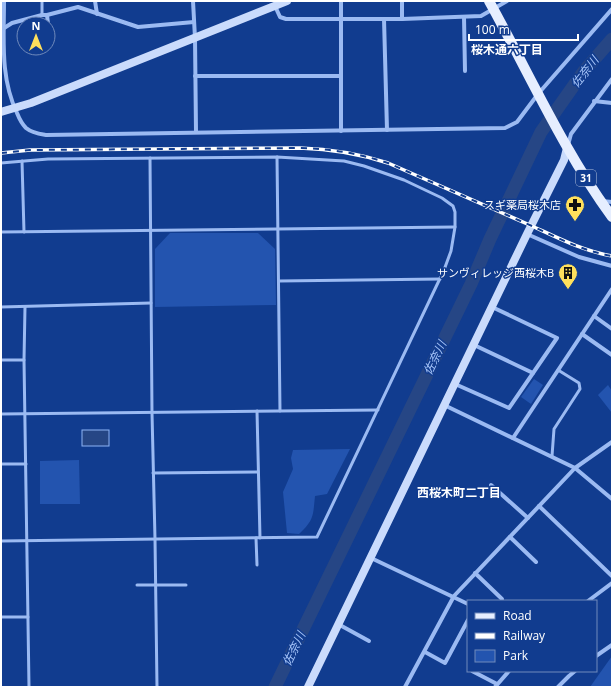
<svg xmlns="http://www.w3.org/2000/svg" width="613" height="688" viewBox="0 0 613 688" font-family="'Open Sans','Noto Sans JP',sans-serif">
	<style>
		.green { fill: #2354af }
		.water { fill: #264685; stroke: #8db3f6 }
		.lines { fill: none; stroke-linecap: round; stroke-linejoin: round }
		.river { stroke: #264685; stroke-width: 13 }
		.lane { stroke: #9bbaf2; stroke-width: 3 }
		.street { stroke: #9bbaf2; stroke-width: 4 }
		.secondary { stroke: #cadbfc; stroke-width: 8 }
		.primary { stroke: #e6eeff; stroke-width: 10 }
		.rail-casing { stroke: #fff; stroke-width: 3.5 }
		.rail { stroke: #113c8f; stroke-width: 2; stroke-dasharray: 6; stroke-linecap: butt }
		.labels { text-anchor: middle; stroke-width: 3; stroke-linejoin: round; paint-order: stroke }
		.shield { fill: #113c8f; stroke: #b8c4dd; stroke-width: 1 }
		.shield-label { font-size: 10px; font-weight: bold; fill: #fff }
		.poi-label { font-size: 11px; fill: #fff; stroke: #113c8f; text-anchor: end }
		.neighbourhood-label { font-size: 12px; font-weight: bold; fill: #fff; stroke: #113c8f }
		.water-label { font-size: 12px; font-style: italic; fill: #a7c5f9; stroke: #113c8f }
	</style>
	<rect width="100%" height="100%" fill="#113c8f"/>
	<g class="green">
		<path d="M170 233H258L275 249 276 305 155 307V249Z"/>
		<path d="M534 379 543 385 531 404 521 397Z"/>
		<path d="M608 385 612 391V413L598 395Z"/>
		<path d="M350 449 327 494 315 496C313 516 314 520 299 534L287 533 283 492 293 469 291 458 293 450Z"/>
		<path d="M79 460 80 504H40V461Z"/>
		<path d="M612 656V687H590Z"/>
	</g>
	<rect class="water" x="82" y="430" width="27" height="16"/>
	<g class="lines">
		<path class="river" d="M275 687 471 284 490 239 541 132 584 71 612 39"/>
		<g class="lane">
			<path d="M42 15V1"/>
			<path d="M277 157 280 411"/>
			<path d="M150 158 152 413 155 539 157 687"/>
			<path d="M22 161 24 232"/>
			<path d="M1 163 48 159 277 157 344 161 364 166 404 180 442 198 453 206 455 212V227L451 251 444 270 317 537 1 541"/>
			<path d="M1 232 455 227"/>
			<path d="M279 281 440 279"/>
			<path d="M1 307 151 303"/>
			<path d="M25 307 24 360 29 687"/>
			<path d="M1 360H24"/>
			<path d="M257 411 260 538"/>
			<path d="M1 414 378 410"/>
			<path d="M552 456 554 429 580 389 579 383 558 370"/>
			<path d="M1 464H26"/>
			<path d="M153 473 258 472"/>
			<path d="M256 538 257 565"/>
			<path d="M137 585H186"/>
			<path d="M1 617H28"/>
		</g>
		<g class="street">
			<path d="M4 1C4 39 0 78 17 113 19 118 22 124 26 128 32 133 40 134 46 135L505 128 517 122 538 94 612 9"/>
			<path d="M95 1 97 14"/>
			<path d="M193 1 195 38 196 132"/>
			<path d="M341 1V131"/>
			<path d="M275 6 280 17 286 19H402L481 16 507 1"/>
			<path d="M47 15 48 24"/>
			<path d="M464 17 465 71"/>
			<path d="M384 19 387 130"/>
			<path d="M402 19V1"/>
			<path d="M1 30 12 23 42 15H47L78 7 138 27 194 22"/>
			<path d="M195 76H341"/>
			<path d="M594 101 612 103"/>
			<path d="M568 145 571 134 612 79"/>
			<path d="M602 201 612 202"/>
			<path d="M527 234 579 257 612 266"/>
			<path d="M594 316 612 329"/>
			<path d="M582 334 612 355"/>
			<path d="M474 345 533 373"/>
			<path d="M455 384 509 408 557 338 492 307"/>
			<path d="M444 405 575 468 612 499"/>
			<path d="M513 438 612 289"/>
			<path d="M491 485 528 518"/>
			<path d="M539 506 612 576"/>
			<path d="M510 537 536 562"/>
			<path d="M371 558 468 604"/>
			<path d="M475 573 502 599"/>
			<path d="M588 601 612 583"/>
			<path d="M338 624 369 641"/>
			<path d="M425 652 445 663 468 620"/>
			<path d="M596 656 612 645"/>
			<path d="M472 671 497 684"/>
			<path d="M405 687 454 596 575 468 612 442"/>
			<path d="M495 687 509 671"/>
			<path d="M558 687 569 676 575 671"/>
		</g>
		<g class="secondary">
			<path d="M1 112 31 103 287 1"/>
			<path d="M308 687 527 234 564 160 567 148"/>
		</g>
		<path class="primary" d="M489 1C529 73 563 150 612 217"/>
		<g class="rail-casing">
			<path id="rail" d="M1 153 30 150 300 148C332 149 357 153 388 163 436 184 484 205 532 226 558 238 583 251 612 256"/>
		</g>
		<use href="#rail" class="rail"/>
	</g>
	<defs>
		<g id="pharmacy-pin" transform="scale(1)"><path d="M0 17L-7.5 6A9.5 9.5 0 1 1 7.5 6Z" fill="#ffe05c" stroke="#113c8f"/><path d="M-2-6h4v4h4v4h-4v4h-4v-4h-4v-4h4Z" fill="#111"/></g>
		<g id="building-pin" transform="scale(1)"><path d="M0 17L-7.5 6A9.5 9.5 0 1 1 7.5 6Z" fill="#ffe05c" stroke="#113c8f"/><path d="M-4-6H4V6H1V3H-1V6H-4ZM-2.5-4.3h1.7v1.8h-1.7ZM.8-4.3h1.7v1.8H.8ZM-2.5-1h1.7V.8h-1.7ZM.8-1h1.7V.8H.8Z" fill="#111"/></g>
	</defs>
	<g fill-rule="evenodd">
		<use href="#pharmacy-pin" x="575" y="205"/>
		<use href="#building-pin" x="568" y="273"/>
	</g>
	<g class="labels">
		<rect class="shield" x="576" y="170" width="20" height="16" rx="3"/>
		<g class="shield-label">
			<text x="586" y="182">31</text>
		</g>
		<g class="poi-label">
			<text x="561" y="209">スギ薬局桜木店</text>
			<text x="554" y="277">サンヴィレッジ西桜木B</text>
		</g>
		<g class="neighbourhood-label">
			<text x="507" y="54">桜木通六丁目</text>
			<text x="459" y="497">西桜木町二丁目</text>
		</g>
		<g class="water-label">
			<text transform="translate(585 72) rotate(-52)" y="4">佐奈川</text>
			<text transform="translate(435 358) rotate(-64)" y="4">佐奈川</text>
			<text transform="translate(294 649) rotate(-64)" y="4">佐奈川</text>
		</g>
	</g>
	<rect width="613" height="688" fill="none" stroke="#ffffff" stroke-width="4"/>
	<rect x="467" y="600" width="130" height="72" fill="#113c8f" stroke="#708abc"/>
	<rect x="475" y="613" width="20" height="6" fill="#e6eeff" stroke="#708abc"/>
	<text x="503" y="620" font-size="12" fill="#ffffff">Road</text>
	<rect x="475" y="633" width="20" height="6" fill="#ffffff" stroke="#708abc"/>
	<text x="503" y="640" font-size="12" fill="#ffffff">Railway</text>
	<rect x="475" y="650" width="20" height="12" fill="#2354af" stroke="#708abc"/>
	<text x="503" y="660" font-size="12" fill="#ffffff">Park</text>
	<g transform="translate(36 36)"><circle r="19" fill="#113c8f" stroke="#708abc"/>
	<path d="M0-3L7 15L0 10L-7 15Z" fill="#ffe05c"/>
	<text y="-6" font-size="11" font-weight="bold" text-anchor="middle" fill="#ffffff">N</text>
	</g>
	<path d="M469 34v6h109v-6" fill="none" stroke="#ffffff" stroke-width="2"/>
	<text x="475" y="34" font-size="12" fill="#ffffff" stroke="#113c8f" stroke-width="3" paint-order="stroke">100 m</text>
</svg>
